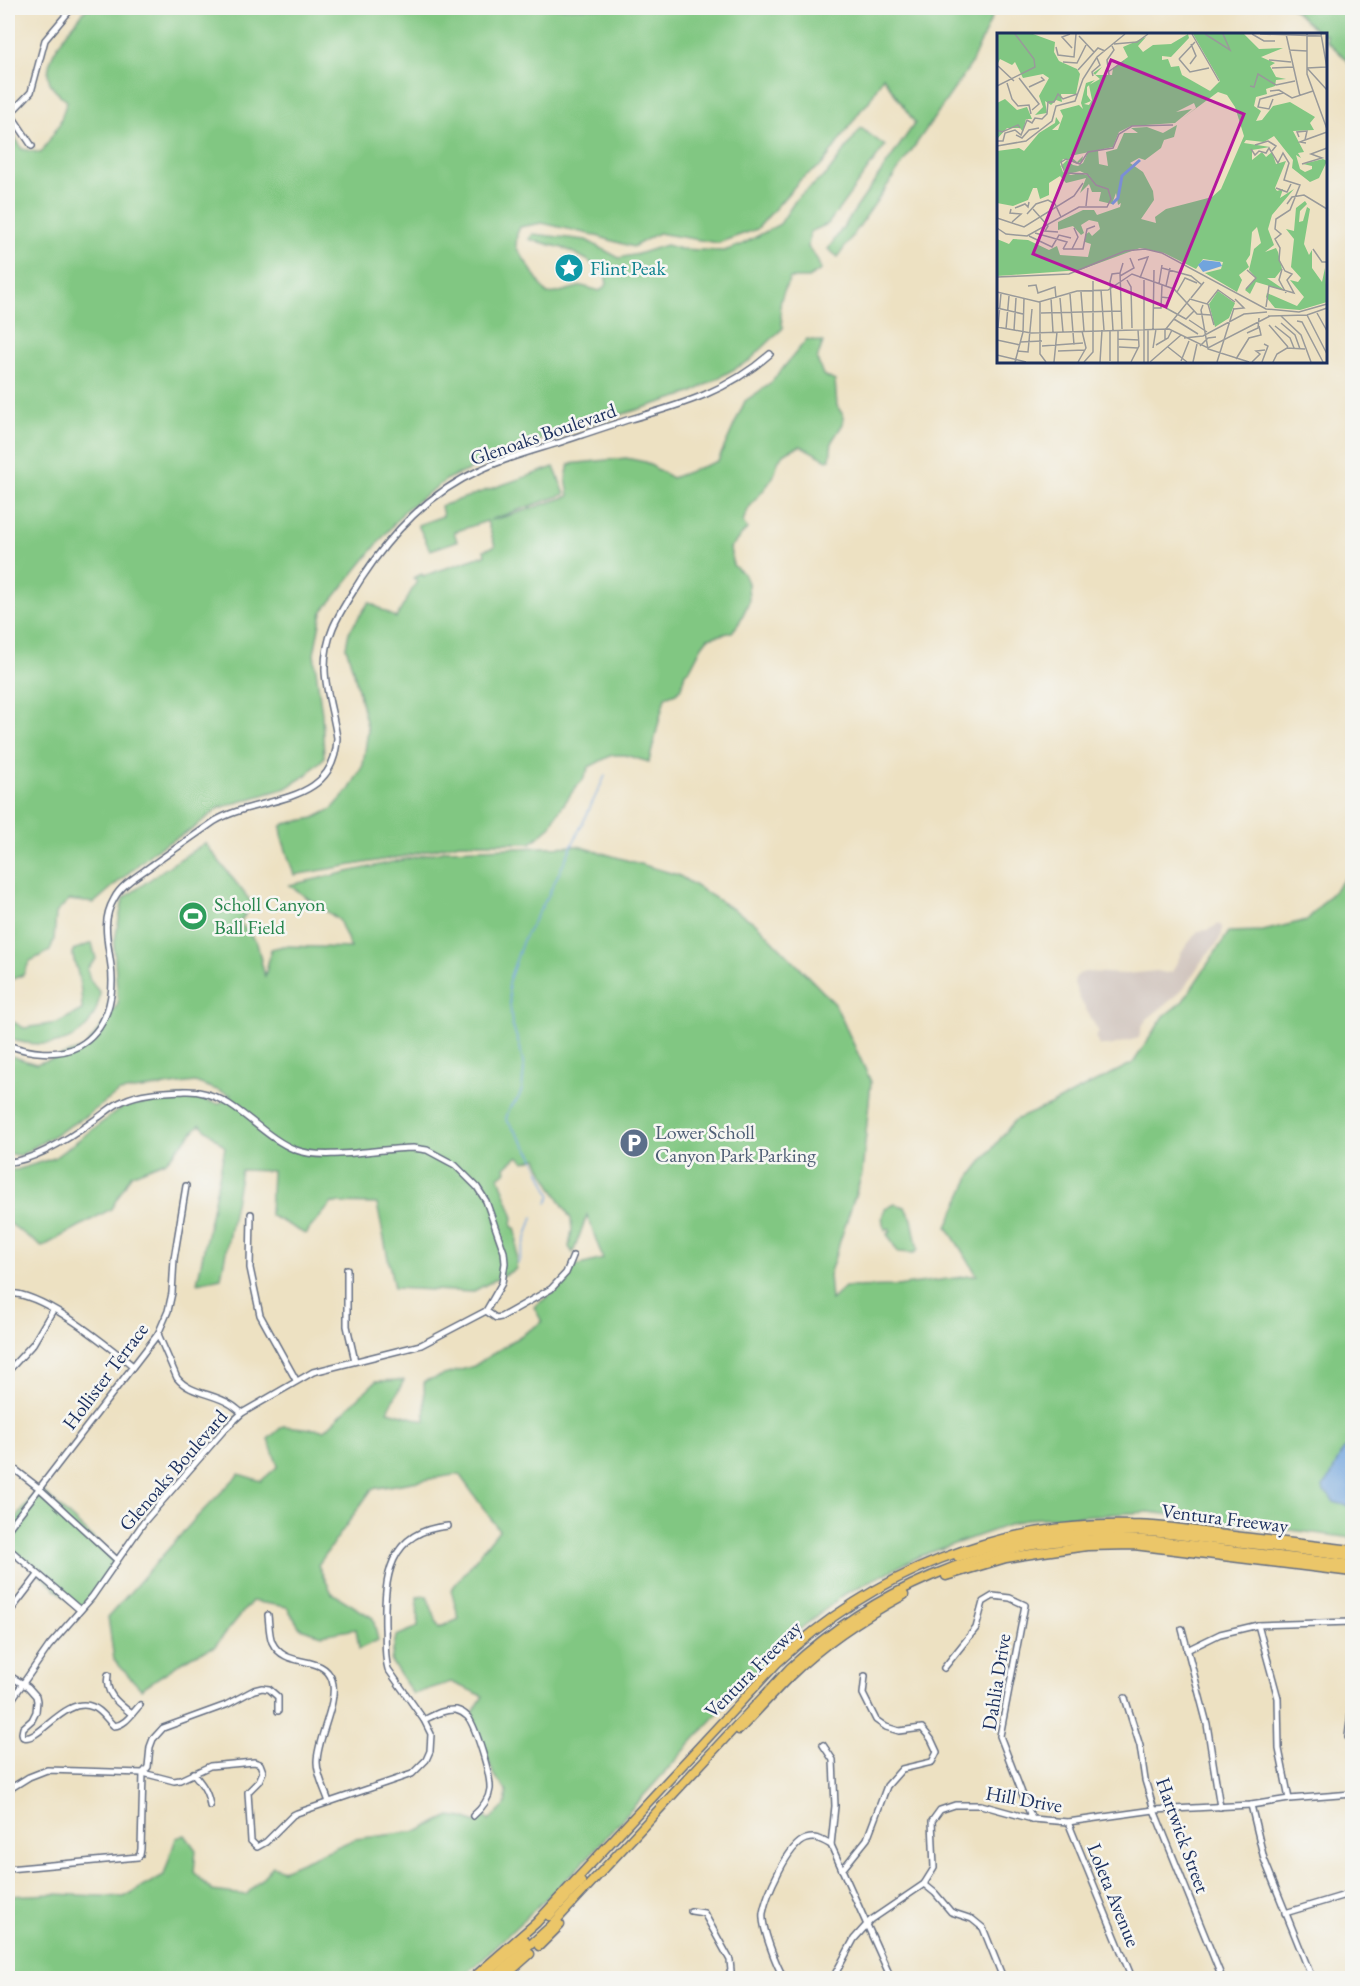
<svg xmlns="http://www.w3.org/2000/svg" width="1360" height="1986" viewBox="0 0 1360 1986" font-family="'EB Garamond',serif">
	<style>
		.industrial { fill: #cec1ba }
		.green { fill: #81c782; stroke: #4e7b70; stroke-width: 1.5 }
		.water { fill: #71a4dd; stroke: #466a9e; stroke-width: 1.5 }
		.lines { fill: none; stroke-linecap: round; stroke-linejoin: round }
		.stream { stroke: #71a4dd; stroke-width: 1.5 }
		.minor-casing { stroke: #646d81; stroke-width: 8 }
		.highway-casing { stroke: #646d81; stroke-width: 11 }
		.minor { stroke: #fff; stroke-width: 5 }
		.highway { stroke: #ebc669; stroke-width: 8 }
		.labels { text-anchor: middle; stroke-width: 5; stroke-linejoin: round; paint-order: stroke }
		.culture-label { font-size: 20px; fill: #0d838f; stroke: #f6f6f2; text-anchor: start }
		.street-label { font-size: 20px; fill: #1b2f5e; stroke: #f6f6f2 }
		.leisure-label { font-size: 20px; fill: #27864d; stroke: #f6f6f2; text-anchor: start }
		.service-label { font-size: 20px; fill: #4e5e75; stroke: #f6f6f2; text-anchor: start }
		.inset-river { fill: none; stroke: #71a4dd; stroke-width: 3 }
		.inset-road { fill: none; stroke: #999a9a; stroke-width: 1.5 }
		.view { fill: #b5179e; fill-opacity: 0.15; stroke: #b5179e; stroke-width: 3 }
		.inset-edge { fill: none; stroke: #1b2f5e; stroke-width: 3 }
	</style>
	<rect width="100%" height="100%" fill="#f6f6f2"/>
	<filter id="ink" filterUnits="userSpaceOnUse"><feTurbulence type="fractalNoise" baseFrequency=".0167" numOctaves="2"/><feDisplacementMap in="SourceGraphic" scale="12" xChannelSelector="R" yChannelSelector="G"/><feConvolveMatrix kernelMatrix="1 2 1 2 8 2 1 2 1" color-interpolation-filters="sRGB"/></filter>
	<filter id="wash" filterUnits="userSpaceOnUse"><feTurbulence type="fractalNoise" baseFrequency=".008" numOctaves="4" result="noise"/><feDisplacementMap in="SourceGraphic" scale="24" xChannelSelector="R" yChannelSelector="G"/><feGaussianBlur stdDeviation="1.35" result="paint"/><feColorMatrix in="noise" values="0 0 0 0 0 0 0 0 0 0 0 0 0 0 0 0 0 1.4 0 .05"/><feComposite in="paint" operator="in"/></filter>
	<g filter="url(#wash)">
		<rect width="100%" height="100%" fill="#ede1c2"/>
		<path class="industrial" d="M1219 924 1222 927V934L1216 945 1205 956 1186 985 1176 996 1147 1019 1142 1026 1139 1038 1109 1046H1099L1096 1037 1099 1032 1080 999 1074 983 1075 978 1079 974 1085 972 1126 974 1157 971 1166 973 1172 972 1183 950 1198 931 1208 930Z"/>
		<g class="green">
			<path d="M87 8H996L970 66 838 257 828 249 915 123 883 77 868 103 861 110 822 165 801 179 757 229 718 243 658 233 633 247 593 235 542 223 520 227 517 234 516 247 547 294 556 293 582 286 600 291 607 284 605 274 587 260 566 249 529 239 533 234 586 240 619 258 638 254 666 245 680 249 724 251 741 245 780 224 797 198 827 174 861 128 885 146 828 224 810 232 808 247 817 259 821 270 808 278H790C779 300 778 304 783 328L749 361 691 393 604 420 557 432 517 451 449 478 405 510 322 612 314 654 322 714 324 758 305 776 286 788 219 808 191 830 155 850 94 903 69 900 56 913 54 939 50 951 30 961 23 975 8 981V125L22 149 41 153 59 125 67 101C62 97 57 93 53 88 35 63 73 26 87 8Z"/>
			<path d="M1292 8H1352V70L1347 60 1326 40V34H1320Z"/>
			<path d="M807 339 823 342 817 359 823 375 835 381 837 406 843 415V424L832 441 830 459 827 460 801 446C794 448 786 451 781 457 777 461 776 469 774 475 766 492 747 503 743 522L747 529 730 548 733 565 744 574 748 583 749 602 739 623 732 632 708 638 702 646 690 669 685 673 681 688 676 693 665 697 649 762 625 755H612L589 767 583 780 575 788 555 817 551 826 531 843H459L406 856 294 875 283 841 281 827 284 824 314 818 332 809 349 790 363 765 368 730 355 677 346 647 349 632 369 602 396 618 417 581 413 578 422 574 423 576 485 555 484 550 495 546 487 521 454 532 457 541 430 550 418 525 443 516 441 506 554 467 565 494 490 520C517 515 542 504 569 496L566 478 569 464 626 458 645 462 672 478 718 461 745 401 770 384Z"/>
			<path d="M205 843 252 903 240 923 257 943 265 977 271 949 283 946 351 948 339 920 289 885 447 850 578 846 678 875 757 924 835 1004 871 1082 862 1174 829 1275 831 1300 845 1287 897 1286 977 1275 947 1227 970 1177 1015 1120 1050 1105 1133 1063 1164 1016 1183 1001 1229 932 1263 931 1307 920 1352 871V1538L1149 1512 1026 1519 920 1556 845 1594 781 1644 578 1868 475 1966 458 1978H8V1896L54 1894 124 1897 164 1875 176 1838 185 1835 196 1850 194 1872 212 1891 246 1895 273 1866 283 1870 355 1839 419 1831 450 1816 464 1818 476 1823 483 1815 489 1821 505 1806 507 1791 494 1776 472 1714 483 1696 451 1682 413 1694 391 1661 396 1636 418 1627 417 1597 427 1596 439 1628 459 1619 451 1590 499 1530 459 1474 372 1489 318 1565 332 1593 373 1618 378 1640 359 1649 356 1629 322 1635 300 1628 287 1607 252 1601 214 1647 191 1656 141 1689 114 1660 108 1617 194 1520 239 1474 261 1481 278 1466 268 1439 283 1426 325 1430 376 1381 404 1380 388 1411 425 1421 424 1381 474 1366 542 1322 534 1307 559 1288 576 1266 603 1259 587 1215 573 1253 569 1247 572 1230 571 1219 543 1172 537 1158 525 1162 518 1156 505 1167 506 1171 499 1177 513 1215 512 1227 515 1228 517 1236 516 1269 472 1292 394 1288 377 1204 332 1203 305 1234 270 1215 272 1171 241 1170 221 1278 197 1283 225 1147 200 1124 166 1161 131 1175 111 1209 42 1247 8 1222V1169L16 1170 54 1158 123 1107 185 1096 219 1104 231 1095 195 1082 119 1092 86 1116 21 1155 8 1154V1055L36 1064 85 1048 118 1004 114 945 123 899 166 868Z"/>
			<path d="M92 943 96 959 87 969 90 980 100 993C93 1044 51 1051 8 1039V1019L24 1028 57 1023 82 1010C82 998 81 986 78 974 76 965 72 959 73 950Z"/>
			<path d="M895 1204 905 1207 912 1219 918 1250 914 1253 898 1252 887 1234 891 1232 889 1228 885 1230C882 1223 881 1216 885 1209Z"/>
			<path d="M39 1488 117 1560 80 1610 8 1548V1529Z"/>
		</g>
		<path class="water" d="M1348 1446 1352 1452V1507L1334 1502 1329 1495 1324 1492 1323 1487C1336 1476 1334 1457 1348 1446Z"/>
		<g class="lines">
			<g class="stream">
				<path d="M547 1203 551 1196 532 1154 506 1119 509 1109 518 1099 522 1089 524 1069 520 1047 512 1024 508 983 523 940 548 896 605 776"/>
				<path d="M518 1263 533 1217"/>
			</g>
		</g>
	</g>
	<g filter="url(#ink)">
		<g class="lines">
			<g class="minor-casing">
				<g id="minor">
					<path d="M8 110 32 146"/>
					<path d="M10 114 31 92 45 40 72 8"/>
					<path d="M8 1045C29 1053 58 1057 79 1046 107 1030 115 997 111 966 108 942 101 921 114 899 122 883 141 874 155 863 175 849 195 835 215 821 259 795 335 808 337 738 334 716 326 693 325 671 324 632 342 610 361 579 392 532 429 493 480 470 505 458 532 451 558 443 582 435 607 426 631 419 684 404 728 391 770 354"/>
					<path d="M8 1162C36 1161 74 1135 96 1119 105 1113 113 1105 123 1101 141 1092 165 1092 185 1091 231 1089 257 1135 296 1150 324 1161 380 1148 413 1148L427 1150 455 1165 477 1187 486 1201 504 1252 505 1263 502 1283 486 1311 421 1345 313 1372 242 1413 224 1430 144 1522 92 1597 49 1646 8 1705"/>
					<path d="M251 1214 250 1268 260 1315 296 1380"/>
					<path d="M347 1269V1326L355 1361"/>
					<path d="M8 1293C44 1293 104 1343 133 1366"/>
					<path d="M486 1311 496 1318 501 1317 551 1289 566 1273 573 1256"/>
					<path d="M158 1334 177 1378C190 1394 213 1393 230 1404 234 1406 238 1410 242 1413"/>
					<path d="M9 1370 33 1344 53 1310"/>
					<path d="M8 1464 39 1488 117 1560"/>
					<path d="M8 1529 158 1334 168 1311 172 1293 174 1259 186 1186"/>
					<path d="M8 1548 80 1610"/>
					<path d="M8 1614 38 1575"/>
					<path d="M268 1615C269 1623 269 1635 272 1642 285 1670 323 1653 332 1680 339 1701 317 1738 317 1762 317 1775 325 1790 329 1802"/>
					<path d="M1258 1625 1278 1698 1279 1749 1289 1799"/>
					<path d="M1182 1629 1207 1724 1220 1807"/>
					<path d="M1187 1650 1220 1634 1258 1625 1352 1622"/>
					<path d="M944 1668 976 1628 983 1602 993 1596 1010 1598 1025 1605 1000 1736 1032 1819"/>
					<path d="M8 1675 28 1687 36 1696 37 1701 36 1712 32 1720 23 1728 22 1733 23 1737C39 1743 65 1695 93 1707 102 1710 107 1720 114 1726 126 1725 132 1713 140 1705"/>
					<path d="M108 1675C104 1694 119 1704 132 1714"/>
					<path d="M1125 1698 1140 1746 1145 1780 1154 1810 1222 1978"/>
					<path d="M424 1720C434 1715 444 1709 456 1710 460 1711 465 1714 468 1717 476 1728 491 1775 490 1789 489 1800 481 1809 473 1816"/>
					<path d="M1348 1737 1352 1704"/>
					<path d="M823 1745 833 1760 835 1806 831 1845 891 1978"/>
					<path d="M193 1773C202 1784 208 1791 210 1806"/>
					<path d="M8 1790 29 1777 47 1770 143 1773 174 1781 180 1780 210 1766 254 1762 260 1764 263 1772 259 1781 248 1792 251 1841 257 1847 266 1842 293 1815 297 1813 412 1774 426 1760 430 1751 431 1734 424 1720 388 1669C384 1655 386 1641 385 1627 384 1578 388 1531 448 1526"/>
					<path d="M1251 1805 1264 1859 1312 1978"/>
					<path d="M1068 1822 1132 1978"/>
					<path d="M8 1869 138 1857 140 1855 141 1849 143 1773 148 1767 150 1747 153 1739 163 1728 226 1705 254 1690 262 1688 269 1689 278 1697V1711"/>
					<path d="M842 1870 867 1839 887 1786 902 1769 932 1762 937 1752 931 1739 922 1728 899 1731 886 1727 876 1720 863 1694 865 1676"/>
					<path d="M924 1884 935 1893 951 1912 972 1919 983 1928 1003 1978"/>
					<path d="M691 1911 704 1913 730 1960 731 1971 725 1978"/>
					<path d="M1285 1913 1352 1893"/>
					<path d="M784 1978C777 1967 761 1927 763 1913 766 1896 788 1844 806 1839 816 1836 822 1840 831 1845"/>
					<path d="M833 1978 854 1939 871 1920 924 1884 934 1868 932 1821 940 1810 955 1805H981L1032 1819 1068 1822 1154 1810 1251 1805 1289 1799 1352 1794"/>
				</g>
			</g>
			<g class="highway-casing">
				<g id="highway">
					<path d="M958 1557C1009 1540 1062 1531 1116 1531 1150 1530 1183 1536 1216 1540 1262 1545 1307 1551 1352 1557"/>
					<path d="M946 1576 1006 1558 1044 1552 1087 1546 1134 1545 1352 1572"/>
					<path d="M739 1730C756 1712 773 1693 790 1676 824 1643 863 1617 904 1595"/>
					<path d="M549 1916 581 1882"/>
					<path d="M539 1946 560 1925"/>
					<path d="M473 1978 536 1923 777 1663C873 1573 999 1521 1132 1525 1160 1525 1189 1530 1217 1534 1262 1539 1307 1545 1352 1550"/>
					<path d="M482 1978 525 1940"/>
					<path d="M494 1978 551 1926 790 1668C872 1592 982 1542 1094 1539 1140 1537 1185 1544 1230 1550 1271 1555 1312 1560 1352 1565"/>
					<path d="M503 1978 530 1954"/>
				</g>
			</g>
			<use href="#minor" class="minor"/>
			<use href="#highway" class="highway"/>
		</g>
	</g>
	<defs>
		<g id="sight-disc" transform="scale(1.5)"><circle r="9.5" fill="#0f9aa8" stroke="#f6f6f2"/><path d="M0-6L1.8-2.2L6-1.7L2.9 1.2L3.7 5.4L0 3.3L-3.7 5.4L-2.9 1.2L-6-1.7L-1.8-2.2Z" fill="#fff"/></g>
		<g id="stadium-disc" transform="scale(1.5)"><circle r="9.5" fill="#2e9e5b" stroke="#f6f6f2"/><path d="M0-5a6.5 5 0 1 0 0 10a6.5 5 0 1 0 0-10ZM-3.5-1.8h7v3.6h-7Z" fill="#fff"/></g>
		<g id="parking-disc" transform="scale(1.5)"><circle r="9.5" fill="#5c6f8a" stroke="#f6f6f2"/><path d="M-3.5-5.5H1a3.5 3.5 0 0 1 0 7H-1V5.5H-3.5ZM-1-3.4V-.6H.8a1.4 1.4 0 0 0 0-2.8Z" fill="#fff"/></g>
	</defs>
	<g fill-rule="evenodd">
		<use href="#sight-disc" x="569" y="268"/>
		<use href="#stadium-disc" x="193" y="916"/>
		<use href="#parking-disc" x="634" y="1143"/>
	</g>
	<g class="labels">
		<g class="culture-label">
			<text x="590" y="275">Flint Peak</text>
		</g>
		<g class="street-label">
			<text transform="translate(543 434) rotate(-19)" y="7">Glenoaks Boulevard</text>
			<text transform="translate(105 1376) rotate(-53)" y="7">Hollister Terrace</text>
			<text transform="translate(173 1470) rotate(-49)" y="7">Glenoaks Boulevard</text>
			<text transform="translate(1225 1518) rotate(7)" y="7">Ventura Freeway</text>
			<text transform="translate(753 1669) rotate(-45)" y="7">Ventura Freeway</text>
			<text transform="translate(996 1682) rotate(-81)" y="7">Dahlia Drive</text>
			<text transform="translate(1024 1799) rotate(10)" y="7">Hill Drive</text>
			<text transform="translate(1183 1835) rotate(70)" y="7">Hartwick Street</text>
			<text transform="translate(1114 1895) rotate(68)" y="7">Loleta Avenue</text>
		</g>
		<g class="leisure-label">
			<text x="214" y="911">Scholl Canyon<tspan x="214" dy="23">Ball Field</tspan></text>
		</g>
		<g class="service-label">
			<text x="655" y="1139">Lower Scholl<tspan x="655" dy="23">Canyon Park Parking</tspan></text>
		</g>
	</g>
	<g transform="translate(997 33)">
		<rect width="330" height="330" fill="#ede1c2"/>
		<path d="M0 1H36L58 9 57 19 62 28 80 36 83 41 79 61H64L65 69 59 67 54 72 48 68 50 80 38 82 46 74 42 63 52 45 46 41 26 45 18 29 15 32 3 26 0 32ZM191 1 192 5 174 24 165 23V27L171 26 174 34 182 33 185 42 213 58 223 48 196 1H247L262 16 286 15 264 24 278 30 273 33 279 44 289 46 279 47 278 53 269 56 270 61 259 64 257 73 264 78 259 88 265 87 276 73 293 69 318 84 313 90 317 97 296 98 307 119 301 120 304 125 299 122 303 136 308 139 315 136V133L306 131 326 126 330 128 322 145 313 149 295 135 296 127 277 103 267 109 249 107 247 110 273 114 255 117V127L265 119 269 124 275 119 279 131 289 128 278 155 280 158 286 156 283 165 297 156 275 182 271 196 277 212 268 219 279 215 281 219 285 236 278 245H270L289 258 259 249 253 261 248 257 259 245 252 237 257 216 264 210 260 194 255 199 253 222 249 228 252 234 242 242 245 247 240 259 208 240 224 236 226 229 206 226 199 236 167 220 143 215 83 237 0 243V206L12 211 16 206 31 207 52 217 60 213 63 222 91 224 94 211 88 209V202L92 199 95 203 103 196 101 189 92 187 84 192 87 200 84 202 76 193 61 197V189L86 177H97L100 182 123 174 124 170 121 172 119 160 115 171 102 168 104 159H95L92 151 83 160 89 145 69 150 63 143 52 150V162L43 166 40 155H36L31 167 16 173 0 170V118L22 115 27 118 42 100 58 90 59 84 63 90 55 97H61L66 83 63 77 82 72 86 76 84 70 89 50 98 47 90 54V62L94 68 87 71 92 72 95 67 92 52 103 46 96 40 105 34 98 42H115L116 35 131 24 126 14 149 4 141 13 146 19 156 12 174 11ZM221 59 230 62 238 74 247 103 224 156 215 164 169 176 158 184 159 190 144 186 157 167 156 158 146 139 133 130 142 125 148 127 164 115 167 107 177 104 180 92 166 100 150 94 134 95 141 100H127L120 116 109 119 111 133 102 131 101 117 91 119 86 130 81 133 76 132 70 127 64 133 71 141 83 138 93 143 83 140 74 142 66 139 63 131 66 126H70L80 131 85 128 86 123 80 129 73 123 116 114 122 99 134 93 178 90 195 76 179 79 197 70 199 75 186 85ZM8 66 20 77 30 74 35 86H29L26 99 23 95H10L0 106V70ZM308 168 310 171 303 178 302 189 306 188 310 174 313 176 307 211 312 222 315 217V235L325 249 328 235 330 269 303 277 278 275 269 264 270 260 300 273 307 264 293 247 301 249 304 245 294 234 297 206 289 196 297 198 299 175ZM221 258 238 270 232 285 218 294 212 271Z" fill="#81c782" fill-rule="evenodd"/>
		<path d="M206 227 223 229 225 233 206 239 201 232Z" fill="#71a4dd"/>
		<path class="inset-river" d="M115 171 121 165 125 143 143 127"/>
		<path class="inset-road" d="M73 1 65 4 75 15M195 1 222 48M208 1 233 17 226 1M255 1 267 8H278M263 1 325 3M289 1 303 63M310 1V41L330 96M324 1 330 35M82 3 97 19M117 11 140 9 151 1M59 14 61 22 77 24 79 1M292 17 310 18M182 26 193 39 212 35M182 26 198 9M272 27 294 29M66 29 80 30 89 12M193 31 199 23 194 11M1 33 17 48M275 35 296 34M310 35 330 57M310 35 329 34M81 37 101 15 108 18M111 39 127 28M112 42 110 27 117 17 115 13M96 43 95 39 103 32 100 25M22 45 42 71 35 77M10 50 15 66 21 73 32 72 34 81M0 53 38 34 37 26 18 1M253 53 257 54 261 41 279 52 298 48M32 54 47 47 44 44M273 58 282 57 295 65 316 58M276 66 272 76 261 74 263 66 286 60M0 97 5 99 21 92 23 95M19 102 25 105 32 97 42 95M302 104 300 99 310 98 308 107 303 109 309 110M308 107 330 99M0 108H6L8 100 18 97 24 102 30 87 35 90 38 85 45 86 50 81 51 69H57L61 61 66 66 80 61M258 112 271 108 279 113 275 118M0 113 29 108 55 88 59 73 78 68 86 46 100 24 128 1M254 116 258 122 262 118 269 120 272 115 281 130 286 120 292 130 287 147 303 152 293 177 279 186 278 196 284 201 278 206 283 215 282 227 288 238 295 241 290 247 297 260 272 253 269 274M305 131 325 125 314 121 330 115M279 155 290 159 294 151M290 171 295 164 307 162 330 176M89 173 91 155M18 175 28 171 31 174 32 169M14 176 13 180 24 181 15 189M36 176 51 193 48 198 61 199M30 181 39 171 51 167 58 171 64 184M0 185 27 194 77 163 86 150M0 195 9 201 30 203 82 174H110L114 166 111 156 99 152 90 141 68 140 64 129 69 126 83 131 91 119 116 115 122 101 135 93 176 92M38 200 70 209 66 216M32 203 55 214 62 202 74 205M66 216H86L90 196 98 193M75 216 81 204 77 195M316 216 325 229H330M141 227 151 224 143 245M165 235 194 243 205 252M285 236 282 247 289 260M123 243 137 235 133 225M0 244 72 241 128 218 148 216 165 220 269 276 302 279 330 271M130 247 134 254 135 295M147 247V329M162 251 165 232M31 253 39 252 41 260 58 254 59 265M169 253 173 235M249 256 259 245 250 237M104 257 107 297M0 259 42 269 80 258 111 257 135 241 177 256 200 281 214 282M84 259 87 298M180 259 188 245 200 250M73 261 77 312M164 264 172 265 177 256M54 265 56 299M63 265 66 299M194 265 207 249M43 268V321L49 329M211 271 217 292M206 272 204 277 211 316 252 329M0 275 26 281M156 275H164L165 252M169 275 189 286 197 278M237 276 247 275 238 266M44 280 124 278M320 280 330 298M310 282 330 321M271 283 310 282 330 275M284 283 304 302 314 329M177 286 201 301M192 287 210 299M300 288 305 289 326 329M284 290 298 302 303 316M272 292 291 314M278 293 293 305 297 315M0 294 34 300 172 296 211 315 273 283M1 294 4 260M9 296 12 263M125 296 123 240 126 230M156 296 157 237M17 297 19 265M116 297 113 249 115 241 123 240M121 298V329M26 299 27 265M250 300 261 295 262 285M187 305 206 303 247 281 270 279M121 306 142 307M0 307 23 312M168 307V297L193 266 210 271 221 257 238 269M23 309 45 308M159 312 171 305 175 297M45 313 86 310M203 313 211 305 219 304M122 314 141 315M171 314 190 329M156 315 159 296M20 318 31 319 35 276M61 318 88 317M0 322 29 329M239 326 252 305 264 302 262 293M113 328V297M184 328 192 308M18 329 26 299M57 329 60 299M81 329 89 315 85 298M87 329 96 319V248M103 329 105 297M134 329 142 313 141 297M151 329V297M153 329 184 302M196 329 200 311M220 329 237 275M255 329 263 321 259 318 268 317M265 329 271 313 267 311M276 329 280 321 290 315 308 316"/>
		<path class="view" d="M114 27 247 81 169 274 36 221Z"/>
		<rect width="330" height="330" class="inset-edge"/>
	</g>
	<rect width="1360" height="1986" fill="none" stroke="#f6f6f2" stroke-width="30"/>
</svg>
